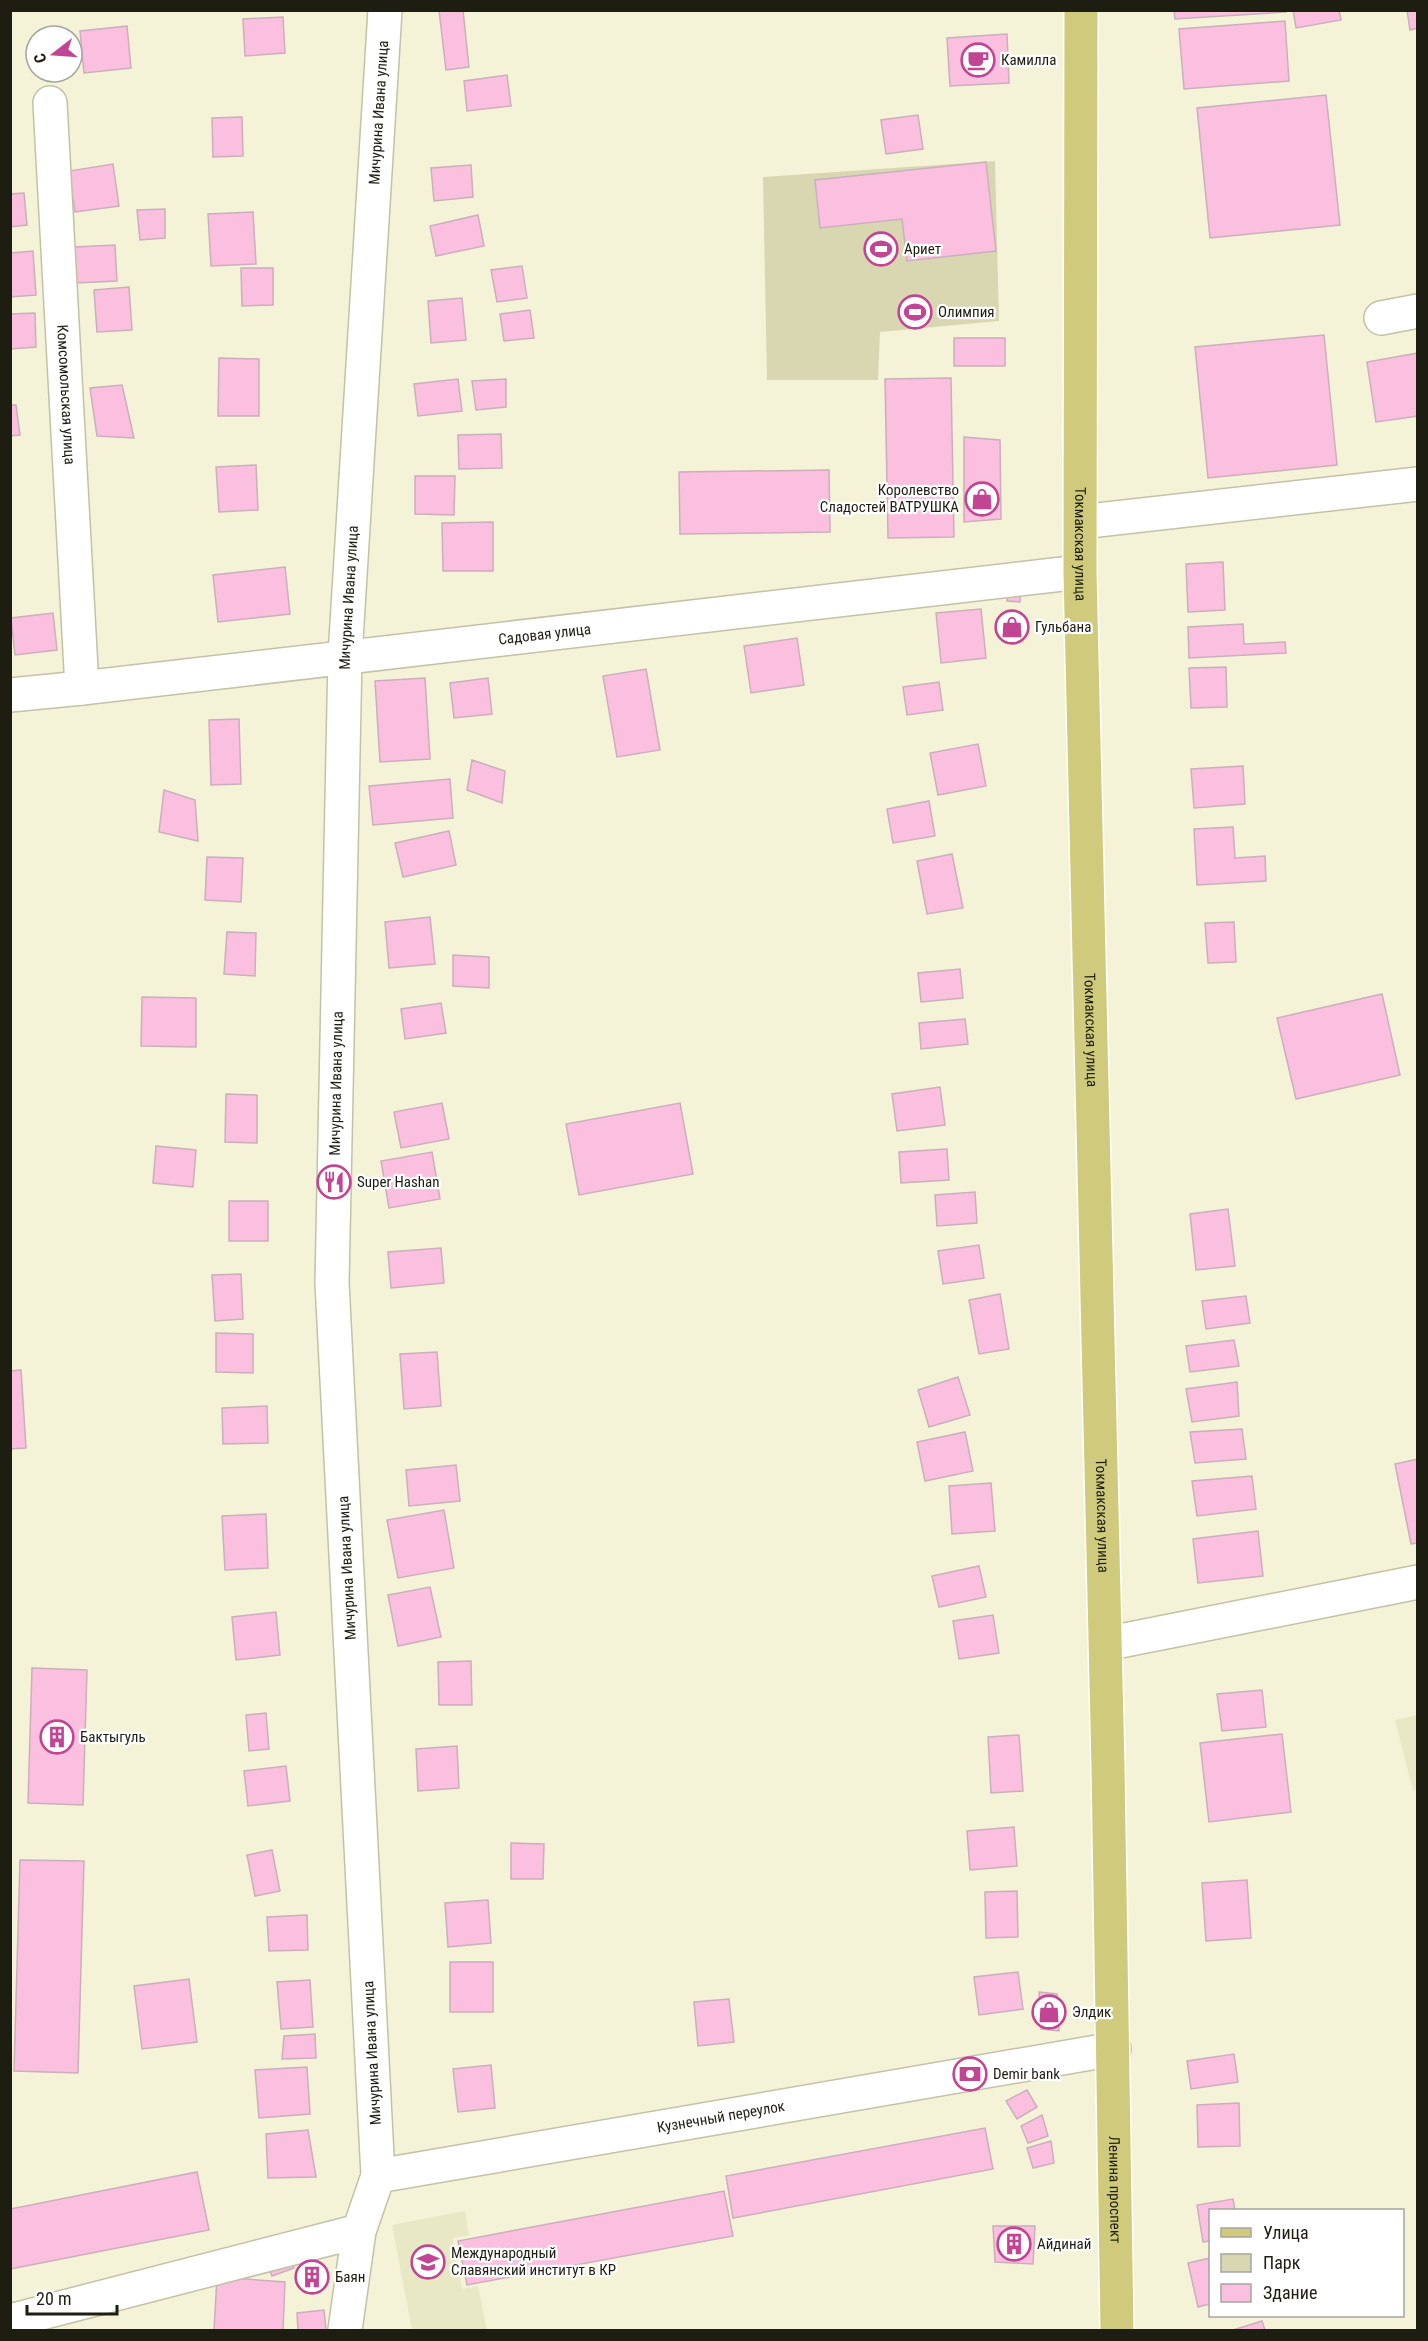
<svg xmlns="http://www.w3.org/2000/svg" width="1428" height="2341" viewBox="0 0 1428 2341" font-family="'Roboto Condensed',sans-serif">
	<style>
		.built { fill: #e9e8c4 }
		.green { fill: #d9d7b2 }
		.building { fill: #fbbfdf; stroke: #cbafbd; stroke-width: 1.5 }
		.lines { fill: none; stroke-linecap: round; stroke-linejoin: round }
		.minor-casing { stroke: #c3c2a7; stroke-width: 36 }
		.major-casing { stroke: #fff; stroke-width: 36 }
		.minor { stroke: #fff; stroke-width: 33 }
		.major { stroke: #d0cb7c; stroke-width: 33 }
		.labels { text-anchor: middle; stroke-width: 4.5; stroke-linejoin: round; paint-order: stroke }
		.poi-label { font-size: 15px; fill: #1d1d12; stroke: #fff; text-anchor: start }
		.street-label { font-size: 15px; fill: #1d1d12; stroke: #fff }
	</style>
	<rect width="100%" height="100%" fill="#f4f3d7"/>
	<g class="built">
		<path d="M1417 1715V1789L1413 1791 1395 1720Z"/>
		<path d="M465 2211 469 2235 453 2238 462 2289 478 2286 487 2330H412L392 2225Z"/>
	</g>
	<path class="green" d="M995 161 999 321 880 332 878 380H767L763 177Z"/>
	<g class="building">
		<path d="M439 10H463L469 67 446 70Z"/>
		<path d="M1174 10H1286V12L1175 19Z"/>
		<path d="M1293 10H1339L1341 20 1296 28Z"/>
		<path d="M1407 10H1418V28L1410 30Z"/>
		<path d="M283 17 285 53 245 56 243 19Z"/>
		<path d="M1285 21 1289 81 1184 89 1179 29Z"/>
		<path d="M127 26 131 68 84 73 80 31Z"/>
		<path d="M1007 34 1009 83 950 86 947 38Z"/>
		<path d="M507 75 511 106 467 111 464 81Z"/>
		<path d="M1326 95 1340 225 1210 238 1197 108Z"/>
		<path d="M918 115 923 149 886 154 881 120Z"/>
		<path d="M242 117 243 156 213 157 212 118Z"/>
		<path d="M986 162 996 251 907 261 902 219 820 228 815 180Z"/>
		<path d="M113 164 119 206 75 212 69 171Z"/>
		<path d="M471 165 473 197 434 201 431 168Z"/>
		<path d="M24 193 27 225 10 227V194Z"/>
		<path d="M165 209V238L140 240 137 210Z"/>
		<path d="M253 212 256 264 211 266 208 214Z"/>
		<path d="M478 215 484 246 436 256 430 226Z"/>
		<path d="M115 245 117 281 75 283 73 247Z"/>
		<path d="M33 251 36 295 10 297V253Z"/>
		<path d="M522 266 527 298 497 302 491 270Z"/>
		<path d="M241 268H273V305L242 306Z"/>
		<path d="M129 287 132 330 97 332 94 290Z"/>
		<path d="M462 298 466 340 431 343 428 301Z"/>
		<path d="M530 310 534 338 504 341 500 314Z"/>
		<path d="M35 313 36 347 10 349V314Z"/>
		<path d="M1324 335 1337 465 1208 478 1195 347Z"/>
		<rect x="954" y="338" width="51" height="28"/>
		<path d="M1418 353V416L1376 422 1367 362Z"/>
		<path d="M219 358 259 359V416H218Z"/>
		<path d="M951 378 954 537 888 538 885 379Z"/>
		<path d="M458 379 462 411 418 416 414 384Z"/>
		<path d="M506 379V407L476 410 472 381Z"/>
		<path d="M122 385 134 438 97 436 90 388Z"/>
		<path d="M10 405H16L20 435 10 436Z"/>
		<path d="M501 434 502 468 459 469 458 435Z"/>
		<path d="M964 437 1000 440 1001 519 964 522Z"/>
		<path d="M256 465 258 510 219 512 216 467Z"/>
		<path d="M829 470 830 532 680 534 679 472Z"/>
		<path d="M415 476H455L454 515 415 514Z"/>
		<path d="M493 522V571H443L442 523Z"/>
		<path d="M1223 562 1225 610 1188 612 1186 564Z"/>
		<path d="M285 567 290 614 218 622 213 575Z"/>
		<path d="M1009 588 1021 590 1020 602 1007 601Z"/>
		<path d="M981 609 986 658 941 663 936 613Z"/>
		<path d="M53 613 57 650 15 655 11 618Z"/>
		<path d="M1022 613 1023 641H1002L1001 614Z"/>
		<path d="M1243 624 1244 644 1285 642 1286 653 1189 658 1188 627Z"/>
		<path d="M797 638 804 685 751 693 744 646Z"/>
		<path d="M1226 667 1227 707 1191 708 1189 668Z"/>
		<path d="M646 669 660 750 617 757 603 676Z"/>
		<path d="M425 678 430 759 380 762 375 681Z"/>
		<path d="M488 678 492 714 454 718 450 683Z"/>
		<path d="M939 682 943 710 907 715 903 687Z"/>
		<path d="M239 719 241 784 211 785 209 720Z"/>
		<path d="M978 744 986 786 938 795 930 753Z"/>
		<path d="M472 760 505 771 502 803 467 790Z"/>
		<path d="M1243 766 1245 804 1194 808 1191 769Z"/>
		<path d="M450 779 453 818 373 825 369 786Z"/>
		<path d="M164 790 195 800 198 841 159 832Z"/>
		<path d="M929 801 935 836 893 843 887 809Z"/>
		<path d="M1233 827 1235 858 1265 856 1266 881 1197 885 1194 829Z"/>
		<path d="M449 831 456 865 403 877 395 843Z"/>
		<path d="M952 854 963 908 927 914 917 861Z"/>
		<path d="M207 857 243 858 241 902 205 900Z"/>
		<path d="M430 917 435 964 389 968 385 922Z"/>
		<path d="M1234 922 1236 962 1208 963 1205 923Z"/>
		<path d="M227 932 256 933 255 976 224 974Z"/>
		<path d="M453 955 489 957V988L453 986Z"/>
		<path d="M960 969 963 998 921 1002 918 973Z"/>
		<path d="M1382 994 1400 1075 1296 1099 1277 1018Z"/>
		<path d="M142 997 196 998V1047L141 1046Z"/>
		<path d="M441 1003 446 1033 405 1039 401 1009Z"/>
		<path d="M965 1019 968 1044 921 1049 919 1023Z"/>
		<path d="M940 1087 945 1125 897 1131 892 1094Z"/>
		<path d="M226 1094 257 1095V1143L225 1142Z"/>
		<path d="M442 1103 449 1139 401 1148 394 1112Z"/>
		<path d="M680 1103 693 1174 579 1195 566 1124Z"/>
		<path d="M156 1146 196 1150 193 1187 153 1183Z"/>
		<path d="M947 1149 949 1180 901 1183 899 1152Z"/>
		<path d="M432 1152 440 1199 389 1208 381 1161Z"/>
		<path d="M975 1192 977 1223 937 1226 935 1195Z"/>
		<rect x="229" y="1201" width="39" height="40"/>
		<path d="M1228 1209 1235 1266 1196 1270 1190 1214Z"/>
		<path d="M979 1245 984 1278 943 1284 938 1251Z"/>
		<path d="M441 1248 444 1283 391 1288 388 1252Z"/>
		<path d="M241 1274 243 1319 215 1321 212 1275Z"/>
		<path d="M1000 1294 1009 1349 979 1354 969 1300Z"/>
		<path d="M1246 1296 1250 1323 1206 1329 1202 1301Z"/>
		<path d="M216 1333 253 1334V1373L216 1372Z"/>
		<path d="M1234 1340 1239 1366 1190 1372 1186 1346Z"/>
		<path d="M437 1352 441 1406 404 1409 400 1354Z"/>
		<path d="M21 1370 26 1448 10 1449V1371Z"/>
		<path d="M958 1377 970 1415 929 1427 918 1390Z"/>
		<path d="M1237 1382 1239 1416 1192 1422 1186 1389Z"/>
		<path d="M267 1406 268 1443 223 1444 222 1408Z"/>
		<path d="M1242 1429 1246 1459 1195 1463 1190 1432Z"/>
		<path d="M965 1432 973 1471 925 1481 917 1442Z"/>
		<path d="M1418 1459V1543L1411 1544 1395 1464Z"/>
		<path d="M456 1465 460 1501 409 1506 406 1470Z"/>
		<path d="M1252 1476 1256 1509 1197 1516 1192 1481Z"/>
		<path d="M991 1483 995 1531 952 1534 949 1486Z"/>
		<path d="M444 1510 454 1568 398 1578 387 1520Z"/>
		<path d="M266 1514 268 1568 225 1570 222 1516Z"/>
		<path d="M1258 1531 1263 1576 1198 1583 1193 1539Z"/>
		<path d="M979 1566 986 1597 939 1607 932 1576Z"/>
		<path d="M430 1587 441 1637 398 1646 388 1595Z"/>
		<path d="M276 1612 280 1655 236 1660 232 1617Z"/>
		<path d="M993 1615 999 1653 959 1659 953 1621Z"/>
		<path d="M471 1661 472 1705H439L438 1662Z"/>
		<path d="M32 1668 87 1670 83 1805 28 1803Z"/>
		<path d="M1262 1690 1266 1727 1222 1731 1217 1694Z"/>
		<path d="M266 1713 269 1749 249 1751 246 1715Z"/>
		<path d="M1282 1734 1291 1812 1209 1822 1200 1743Z"/>
		<path d="M1019 1735 1023 1791 991 1793 988 1737Z"/>
		<path d="M457 1746 459 1788 418 1791 416 1749Z"/>
		<path d="M286 1766 290 1801 248 1806 244 1771Z"/>
		<path d="M1014 1827 1017 1866 970 1870 967 1831Z"/>
		<path d="M511 1843 544 1844 543 1879H511Z"/>
		<path d="M272 1850 280 1891 255 1896 247 1855Z"/>
		<path d="M20 1860 84 1861 78 2073 14 2071Z"/>
		<path d="M1247 1880 1251 1938 1206 1941 1202 1883Z"/>
		<path d="M1017 1891 1018 1937 986 1938 985 1892Z"/>
		<path d="M488 1900 491 1943 448 1947 445 1903Z"/>
		<path d="M307 1915 308 1950 269 1951 267 1917Z"/>
		<rect x="450" y="1962" width="43" height="50"/>
		<path d="M1018 1972 1023 2009 979 2015 974 1977Z"/>
		<path d="M189 1979 197 2042 142 2049 134 1986Z"/>
		<path d="M310 1980 313 2027 281 2029 277 1982Z"/>
		<path d="M1039 1992 1057 1994 1059 2031 1041 2029Z"/>
		<path d="M729 1999 734 2042 698 2046 694 2002Z"/>
		<path d="M315 2034 316 2058 282 2059 284 2036Z"/>
		<path d="M1234 2054 1238 2082 1191 2089 1187 2061Z"/>
		<path d="M491 2065 495 2108 458 2112 453 2069Z"/>
		<path d="M307 2067 310 2114 259 2118 255 2070Z"/>
		<path d="M1027 2090 1037 2107 1017 2119 1006 2101Z"/>
		<path d="M1239 2103 1240 2146 1198 2147 1197 2105Z"/>
		<path d="M1042 2115 1048 2136 1028 2143 1021 2126Z"/>
		<path d="M985 2128 993 2169 733 2218 726 2176Z"/>
		<path d="M308 2130 316 2177 268 2178 266 2134Z"/>
		<path d="M1051 2141 1054 2163 1033 2168 1027 2148Z"/>
		<path d="M197 2172 209 2230 10 2269V2209Z"/>
		<path d="M724 2191 733 2236 467 2285 458 2241Z"/>
		<path d="M1233 2199 1235 2210H1210V2241L1203 2242 1197 2205Z"/>
		<path d="M993 2226H1035L1033 2264 995 2262Z"/>
		<path d="M291 2258 294 2268 272 2276 268 2266Z"/>
		<path d="M1210 2258V2304L1198 2307 1188 2263Z"/>
		<path d="M321 2264 327 2284 304 2291 298 2271Z"/>
		<path d="M217 2277 285 2282 283 2330H214Z"/>
		<path d="M324 2310 326 2330H298L297 2313Z"/>
		<path d="M1262 2321 1265 2330H1233Z"/>
	</g>
	<g class="lines">
		<g class="minor-casing">
			<g id="minor">
				<path id="s1" d="M50 103 82 688"/>
				<path d="M1381 318 1418 311"/>
				<path d="M1080 522 1418 484"/>
				<path id="s2" d="M10 695 82 688 1080 572"/>
				<path d="M1105 1644 1418 1582"/>
				<path id="s3" d="M378 2176 1114 2049"/>
				<path d="M10 2321 359 2231"/>
				<path id="s4" d="M345 2330 359 2231 378 2176 332 1283 345 656 385 10"/>
			</g>
		</g>
		<g class="major-casing">
			<g id="major">
				<path id="s5" d="M1081 10 1080 572 1108 1766 1117 2330"/>
			</g>
		</g>
		<use href="#minor" class="minor"/>
		<use href="#major" class="major"/>
	</g>
	<defs>
		<g id="cafe-ring" transform="scale(1.725)"><circle r="9.5" fill="#fff" stroke="#c24593" stroke-width="1.5"/><path d="M-5.5-4.5H6V0H3Q3 3.5 0 3.5H-2.5Q-5.5 3.5-5.5 0ZM3-3.2v2h1.7v-2ZM-6 4.5H4V6H-6Z" fill="#c24593"/></g>
		<g id="stadium-ring" transform="scale(1.725)"><circle r="9.5" fill="#fff" stroke="#c24593" stroke-width="1.5"/><path d="M0-5a6.5 5 0 1 0 0 10a6.5 5 0 1 0 0-10ZM-3.5-1.8h7v3.6h-7Z" fill="#c24593"/></g>
		<g id="shop-ring" transform="scale(1.725)"><circle r="9.5" fill="#fff" stroke="#c24593" stroke-width="1.5"/><path d="M-5-2.5h2.3a2.7 3.5 0 0 1 5.4 0H5L5.5 6h-11ZM-1.5-2.5h3a1.5 2.3 0 0 0-3 0Z" fill="#c24593"/></g>
		<g id="restaurant-ring" transform="scale(1.725)"><circle r="9.5" fill="#fff" stroke="#c24593" stroke-width="1.5"/><path d="M-5-6h1v4h1v-4h1v4h1v-4h1v5L-1.5 .5V6h-2V.5L-5-1ZM5-6V6H3V1.5H1.5Q1.5-4 5-6Z" fill="#c24593"/></g>
		<g id="building-ring" transform="scale(1.725)"><circle r="9.5" fill="#fff" stroke="#c24593" stroke-width="1.5"/><path d="M-4-6H4V6H1V3H-1V6H-4ZM-2.5-4.3h1.7v1.8h-1.7ZM.8-4.3h1.7v1.8H.8ZM-2.5-1h1.7V.8h-1.7ZM.8-1h1.7V.8H.8Z" fill="#c24593"/></g>
		<g id="bank-ring" transform="scale(1.725)"><circle r="9.5" fill="#fff" stroke="#c24593" stroke-width="1.5"/><path d="M-6-4H6V4H-6ZM0-2.3a2.3 2.3 0 1 0 0 4.6a2.3 2.3 0 1 0 0-4.6Z" fill="#c24593"/></g>
		<g id="university-ring" transform="scale(1.725)"><circle r="9.5" fill="#fff" stroke="#c24593" stroke-width="1.5"/><path d="M0-5L7-2L0 1L-7-2ZM-4 1L0 2.5L4 1V4Q0 6-4 4Z" fill="#c24593"/></g>
	</defs>
	<g fill-rule="evenodd">
		<use href="#cafe-ring" x="978" y="60"/>
		<use href="#stadium-ring" x="881" y="249"/>
		<use href="#stadium-ring" x="915" y="312"/>
		<use href="#shop-ring" x="982" y="499"/>
		<use href="#shop-ring" x="1012" y="627"/>
		<use href="#restaurant-ring" x="334" y="1182"/>
		<use href="#building-ring" x="57" y="1737"/>
		<use href="#shop-ring" x="1049" y="2012"/>
		<use href="#bank-ring" x="970" y="2074"/>
		<use href="#building-ring" x="1014" y="2244"/>
		<use href="#university-ring" x="428" y="2262"/>
		<use href="#building-ring" x="312" y="2277"/>
	</g>
	<g class="labels">
		<g class="poi-label">
			<text x="1001" y="65">Камилла</text>
			<text x="904" y="254">Ариет</text>
			<text x="938" y="317">Олимпия</text>
			<text x="959" y="495" text-anchor="end">Королевство<tspan x="959" dy="17">Сладостей ВАТРУШКА</tspan></text>
			<text x="1035" y="632">Гульбана</text>
			<text x="357" y="1187">Super Hashan</text>
			<text x="80" y="1742">Бактыгуль</text>
			<text x="1072" y="2017">Элдик</text>
			<text x="993" y="2079">Demir bank</text>
			<text x="1037" y="2249">Айдинай</text>
			<text x="451" y="2258">Международный<tspan x="451" dy="17">Славянский институт в КР</tspan></text>
			<text x="335" y="2282">Баян</text>
		</g>
		<g class="street-label">
			<text dy="5" stroke="none"><textPath href="#s4" startOffset="2224">Мичурина Ивана улица</textPath></text>
			<text dy="5" stroke="none"><textPath href="#s1" startOffset="292">Комсомольская улица</textPath></text>
			<text dy="5" stroke="none"><textPath href="#s5" startOffset="534">Токмакская улица</textPath></text>
			<text dy="5" stroke="none"><textPath href="#s4" startOffset="1738">Мичурина Ивана улица</textPath></text>
			<text dy="5" stroke="none"><textPath href="#s2" startOffset="538">Садовая улица</textPath></text>
			<text dy="5" stroke="none"><textPath href="#s5" startOffset="1020">Токмакская улица</textPath></text>
			<text dy="5" stroke="none"><textPath href="#s4" startOffset="1252">Мичурина Ивана улица</textPath></text>
			<text dy="5" stroke="none"><textPath href="#s5" startOffset="1506">Токмакская улица</textPath></text>
			<text transform="translate(347 1568) rotate(-93)" y="5">Мичурина Ивана улица</text>
			<text transform="translate(372 2053) rotate(-93)" y="5">Мичурина Ивана улица</text>
			<text dy="5" stroke="none"><textPath href="#s3" startOffset="348">Кузнечный переулок</textPath></text>
			<text dy="5" stroke="none"><textPath href="#s5" startOffset="2180">Ленина проспект</textPath></text>
		</g>
	</g>
	<rect width="1428" height="2341" fill="none" stroke="#1d1d12" stroke-width="24"/>
	<rect x="1209" y="2209" width="195" height="108" fill="#ffffff" stroke="#a5a5a0" stroke-width="1.5"/>
	<rect x="1221" y="2228" width="30" height="9" fill="#d0cb7c" stroke="#a5a5a0" stroke-width="1.5"/>
	<text x="1263" y="2239" font-size="18" fill="#1d1d12">Улица</text>
	<rect x="1221" y="2254" width="30" height="18" fill="#d9d7b2" stroke="#a5a5a0" stroke-width="1.5"/>
	<text x="1263" y="2269" font-size="18" fill="#1d1d12">Парк</text>
	<rect x="1221" y="2284" width="30" height="18" fill="#fbbfdf" stroke="#a5a5a0" stroke-width="1.5"/>
	<text x="1263" y="2299" font-size="18" fill="#1d1d12">Здание</text>
	<g transform="translate(54 54) rotate(253)"><circle r="28" fill="#ffffff" stroke="#a5a5a0" stroke-width="1.5"/>
	<path d="M0-4.5L10 22L0 15L-10 22Z" fill="#c24593"/>
	<text y="-9" font-size="16" font-weight="bold" text-anchor="middle" fill="#1d1d12">С</text>
	</g>
	<path d="M27 2305v9h90v-9" fill="none" stroke="#1d1d12" stroke-width="3"/>
	<text x="36" y="2305" font-size="18" fill="#1d1d12" stroke="#ffffff" stroke-width="4.5" paint-order="stroke">20 m</text>
</svg>
